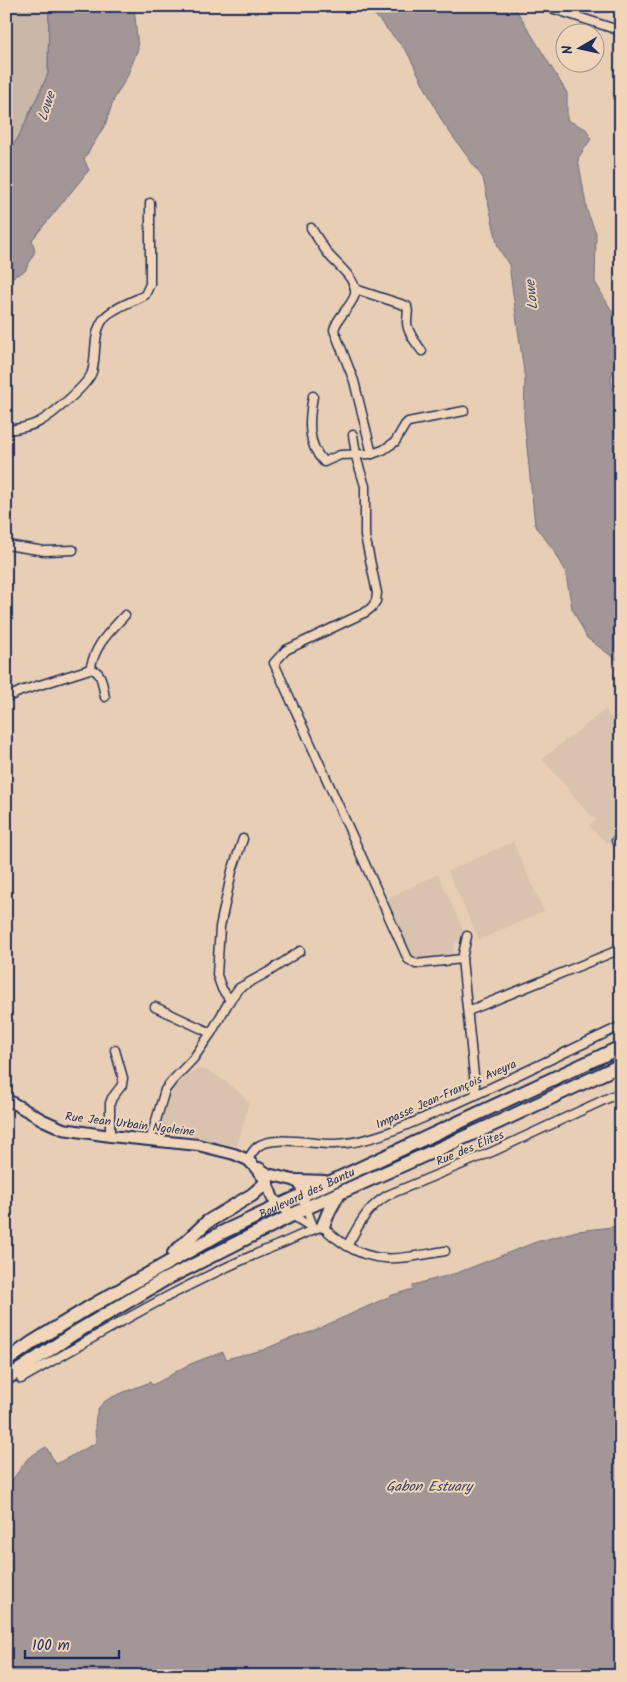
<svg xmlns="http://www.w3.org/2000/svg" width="627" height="1682" viewBox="0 0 627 1682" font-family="Kalam,sans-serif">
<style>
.built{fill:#d9c2ae}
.green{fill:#cab7a8;stroke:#727383}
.water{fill:#a29796;stroke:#6c6d80}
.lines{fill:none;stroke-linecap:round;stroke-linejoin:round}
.minor-casing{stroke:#1b2f5e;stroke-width:11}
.tertiary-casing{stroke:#1b2f5e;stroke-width:14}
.trunk-casing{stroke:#1b2f5e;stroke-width:16}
.minor{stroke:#f1d5b8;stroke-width:8}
.tertiary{stroke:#f1d5b8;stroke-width:10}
.trunk{stroke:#f1d5b8;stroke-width:12}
.labels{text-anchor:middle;stroke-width:4;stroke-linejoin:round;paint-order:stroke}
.street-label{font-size:12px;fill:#1b2f5e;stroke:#f1d5b8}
.water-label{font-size:14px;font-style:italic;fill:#364469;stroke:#f1d5b8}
</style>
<rect width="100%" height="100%" fill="#e8ceb4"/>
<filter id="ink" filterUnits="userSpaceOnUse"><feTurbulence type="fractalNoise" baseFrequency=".02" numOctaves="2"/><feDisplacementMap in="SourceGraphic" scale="10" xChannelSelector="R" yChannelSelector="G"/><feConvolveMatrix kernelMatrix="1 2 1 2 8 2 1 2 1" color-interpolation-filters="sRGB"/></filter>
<g filter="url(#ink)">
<!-- built -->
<g class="built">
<path d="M605,710L621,729V836L607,843L589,826L596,819L590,815L542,759Z"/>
<path d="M513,842L544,911L479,940L448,871Z"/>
<path d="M438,874L464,932L453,947V957L414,963L384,900Z"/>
<path d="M198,1069L209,1071L226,1082L239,1092L249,1103L237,1146L157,1128L172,1085Z"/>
</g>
<!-- green -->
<path class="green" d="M6,6H49L48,74L18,138L6,156Z"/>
<!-- water -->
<g class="water">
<path d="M49,6H134L138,49L127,77L114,99L105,125L84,159L89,170L32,240L35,251L25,271L6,280V156L18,138L48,74Z"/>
<path d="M367,6H514L567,93V120L586,129L591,139L578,158L587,211L596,233L595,282L613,313L618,348L611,379L621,470V663L587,638L572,608L565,570L555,552L535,525L524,418L525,379L509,265L498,247L483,178L443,123L407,52Z"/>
<path d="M621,1226V1676H6V1492L13,1479L28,1458L46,1447L56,1464L96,1443C95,1432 93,1413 102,1404C109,1396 139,1387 150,1382L152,1385C162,1381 171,1375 180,1369C193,1362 209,1357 223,1352L226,1359L263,1350L286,1340L311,1332L393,1295L413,1289V1285L457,1273L536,1242L577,1231Z"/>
</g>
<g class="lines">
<defs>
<g id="minor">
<path d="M545,6L621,31"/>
<path d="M311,228C317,237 322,246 329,255C336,264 361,282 354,297C349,309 337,317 334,330L354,381L372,454"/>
<path d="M355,289L407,306C409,313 407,316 407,322C407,332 416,343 422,351"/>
<path d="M313,396C309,418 306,444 324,462L340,455L372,454L383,450L395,442L405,425L408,422L464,411"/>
<path d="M6,430C17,429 29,427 39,422C52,415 88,385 92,372C97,355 92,332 105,317C113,308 134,301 145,295L150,284V203"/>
<path d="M353,435L357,460L365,486V536L377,593L376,601L372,607L366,612L286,650L274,663L408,959L416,964L462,959"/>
<path d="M6,545L45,551L73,550"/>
<path d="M90,669C97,642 107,635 125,615"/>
<path d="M6,698L21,691L90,669C103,671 102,685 105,697"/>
<path d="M616,841L621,840"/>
<path d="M467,936L462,959L476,1095"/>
<path d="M230,1000L222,989L217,975L220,927L232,871L243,839"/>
<path d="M155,1007L211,1033"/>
<path d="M468,1011L621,949"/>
<path d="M110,1136V1103L112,1098L122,1085L123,1078L115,1050"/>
<path d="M150,1141L165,1090L172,1081L193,1059L211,1033L230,1000L239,988L270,971L300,951"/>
<path d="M248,1160C250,1155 253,1151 257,1147C272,1134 315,1145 335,1144C372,1143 408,1124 442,1110C503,1083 561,1054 621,1026"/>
<path d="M306,1208L314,1229"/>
<path d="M292,1215L314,1229"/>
<path d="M347,1246C360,1224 365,1209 388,1195L494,1151L621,1092"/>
<path d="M21,1379C105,1331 187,1281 278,1245C293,1239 308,1231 323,1226C329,1234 336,1238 344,1244C378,1267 408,1257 445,1251"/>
</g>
<g id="tertiary">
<path d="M6,1099L43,1120L63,1129L110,1136L198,1145L234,1154L248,1160L254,1166L267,1182L273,1199L292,1215"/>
<path d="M259,1168L268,1174L297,1181L301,1186L304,1201"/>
</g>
<g id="trunk">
<path d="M297,1181L325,1182"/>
<path d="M323,1226L330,1209L339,1193"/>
<path d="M174,1253L207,1222L252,1195L267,1182"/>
<path id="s1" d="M6,1361L33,1342L88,1308L221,1233L621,1047"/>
<path d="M6,1379L73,1334L164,1280L306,1208L501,1121L621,1065"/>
</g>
</defs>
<!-- minor casing -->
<use href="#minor" class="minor-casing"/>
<!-- tertiary casing -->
<use href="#tertiary" class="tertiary-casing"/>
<!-- trunk casing -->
<use href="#trunk" class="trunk-casing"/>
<!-- minor -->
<use href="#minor" class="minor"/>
<!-- tertiary -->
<use href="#tertiary" class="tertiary"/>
<!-- trunk -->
<use href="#trunk" class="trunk"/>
</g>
</g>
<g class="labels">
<!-- street labels -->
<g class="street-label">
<text transform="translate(446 1094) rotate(-24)" y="4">Impasse Jean-François Aveyra</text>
<text transform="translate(130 1124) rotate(7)" y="4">Rue Jean Urbain Ngoleine</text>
<text transform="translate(470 1148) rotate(-23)" y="4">Rue des Élites</text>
<text dy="4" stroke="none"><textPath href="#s1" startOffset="345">Boulevard des Bantu</textPath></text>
</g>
<!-- water labels -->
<g class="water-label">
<text transform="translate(46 106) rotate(-72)" y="5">Lowe</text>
<text transform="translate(531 295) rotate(-96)" y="5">Lowe</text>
<text x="429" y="1491">Gabon Estuary</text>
</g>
</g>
<!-- margin -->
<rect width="627" height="1682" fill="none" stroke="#f1d5b8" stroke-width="25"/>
<rect x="12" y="12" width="602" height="1657" fill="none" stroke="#1b2f5e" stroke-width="2" filter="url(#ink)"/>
<!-- north arrow -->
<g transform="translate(580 48) rotate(261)"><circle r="24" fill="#f1d5b8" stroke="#9b9394"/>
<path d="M0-4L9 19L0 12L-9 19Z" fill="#1b2f5e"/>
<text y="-8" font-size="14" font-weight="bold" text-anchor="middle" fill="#1b2f5e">N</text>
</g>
<!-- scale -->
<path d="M25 1650v8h94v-8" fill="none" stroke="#1b2f5e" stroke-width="2.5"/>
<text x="32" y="1650" font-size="15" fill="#1b2f5e" stroke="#f1d5b8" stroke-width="4" paint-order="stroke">100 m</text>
</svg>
